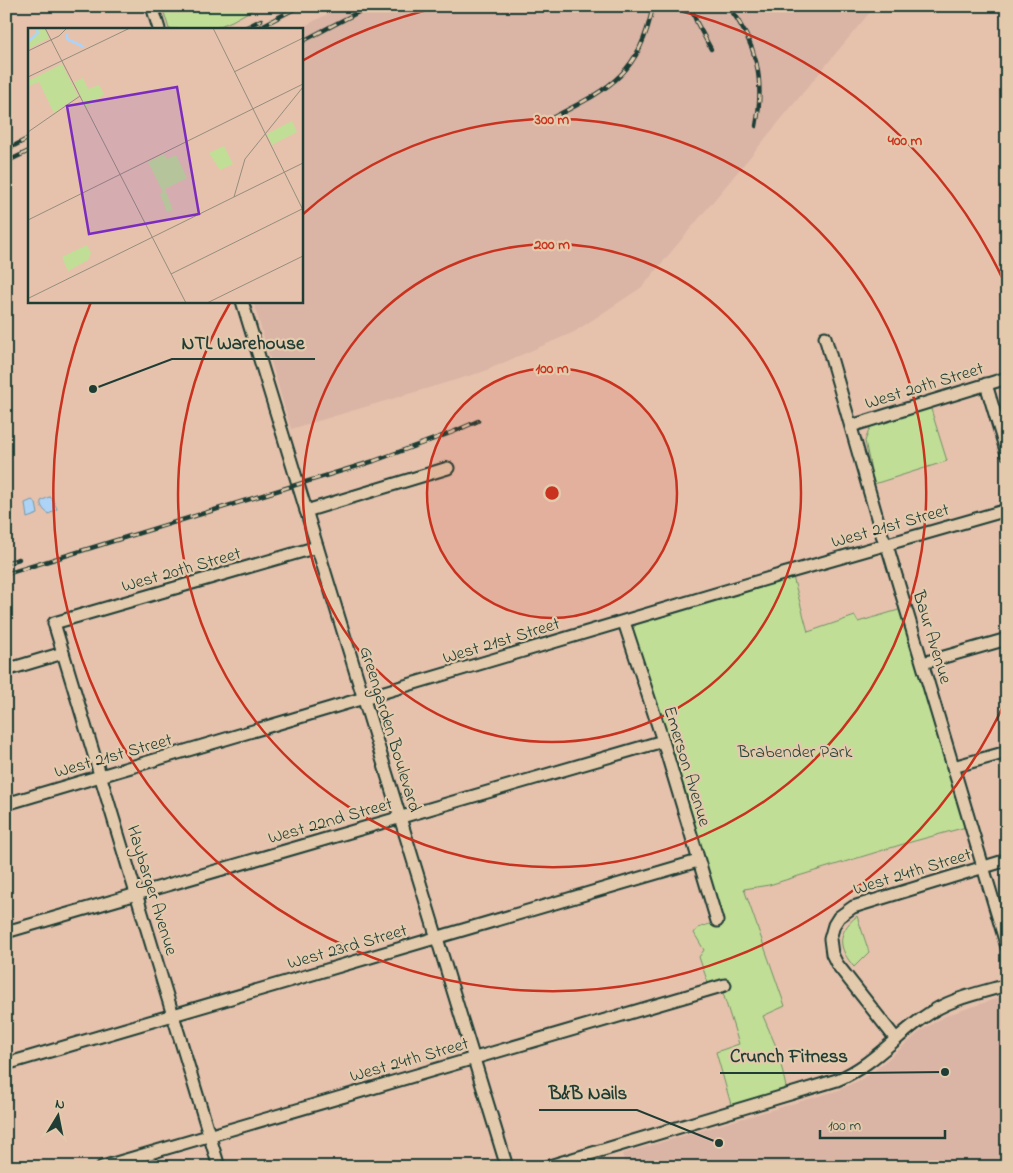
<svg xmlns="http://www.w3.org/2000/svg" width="1013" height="1173" viewBox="0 0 1013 1173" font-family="'Indie Flower',sans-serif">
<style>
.built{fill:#dab4a5}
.green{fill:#c1de96;stroke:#708e65}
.water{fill:#add3f6;stroke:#7497a8}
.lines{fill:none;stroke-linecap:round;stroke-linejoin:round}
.minor-casing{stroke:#1f3d34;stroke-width:15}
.minor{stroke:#e4caac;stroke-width:11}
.rail-casing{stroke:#1f3d34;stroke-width:4.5}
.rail{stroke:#e4caac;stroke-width:2.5;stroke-dasharray:8;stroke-linecap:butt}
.ring{fill:none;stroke:#c8321e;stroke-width:2.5}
.labels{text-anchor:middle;stroke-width:4.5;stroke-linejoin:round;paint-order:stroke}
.street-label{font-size:18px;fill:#1f3d34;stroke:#e4caac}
.park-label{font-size:18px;fill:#274539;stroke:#e4caac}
.inset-river{fill:none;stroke:#add3f6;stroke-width:2.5}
.inset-road{fill:none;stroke:#968d7d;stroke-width:1}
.view{fill:#7b2cbf;fill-opacity:0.15;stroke:#7b2cbf;stroke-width:2.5}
.inset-edge{fill:none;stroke:#1f3d34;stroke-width:2.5}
.centre{fill:#c8321e;stroke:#e4caac;stroke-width:2.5}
.ring-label{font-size:15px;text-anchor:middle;font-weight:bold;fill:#c8321e;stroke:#e4caac;stroke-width:4.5;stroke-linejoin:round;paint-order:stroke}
.leader{fill:none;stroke:#1f3d34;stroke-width:2}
.callout-dot{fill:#1f3d34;stroke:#e4caac;stroke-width:2}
.callout-label{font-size:19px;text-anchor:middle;font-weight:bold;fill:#1f3d34;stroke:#e4caac;stroke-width:4.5;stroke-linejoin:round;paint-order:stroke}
</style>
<rect width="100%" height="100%" fill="#e6c2ad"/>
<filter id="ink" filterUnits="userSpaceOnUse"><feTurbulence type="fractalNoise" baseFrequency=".02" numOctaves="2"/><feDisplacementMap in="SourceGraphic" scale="10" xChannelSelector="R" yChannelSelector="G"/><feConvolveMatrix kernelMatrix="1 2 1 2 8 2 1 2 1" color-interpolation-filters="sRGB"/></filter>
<g filter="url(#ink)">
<!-- built -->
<g class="built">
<path d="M343,6H875L642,287L574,332L482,372L291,429L253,301H301V29H299Z"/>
<path d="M1007,995V1167H626L622,1154L839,1090L858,1081L873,1072L922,1030L945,1016Z"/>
</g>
<!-- green -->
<g class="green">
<path d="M162,6H259L232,21L213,29H169Z"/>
<path d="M930,406L947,461L874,484L865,441L871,425Z"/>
<path d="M793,577L808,632L855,616L858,622L902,609L966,827L900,845L769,885L744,889L785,1006L763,1016L778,1051L787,1092L732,1108L716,1052L739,1044L722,990L725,985L723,979L708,983L699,957L704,950L694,933L698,928L721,920L633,629L637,623Z"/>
<path d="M857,916L869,952L854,967C838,948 836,933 857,916Z"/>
</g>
<!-- water -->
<g class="water">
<path d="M49,497L52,498L57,509L49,514C44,511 40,506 41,501Z"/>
<path d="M32,500L36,503L38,514L27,518L25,503Z"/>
</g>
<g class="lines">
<defs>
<g id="minor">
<path d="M152,6L159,29"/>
<path d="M242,301L507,1167"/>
<path d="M825,337L882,535L889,552L1007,947"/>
<path d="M986,384L1007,454"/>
<path d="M851,426L1007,378"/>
<path d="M306,511L448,468"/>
<path d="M624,622L663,741L717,921"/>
<path d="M923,663L1007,639"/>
<path d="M6,670L63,653"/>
<path d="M953,767L1007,752"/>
<path d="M6,804L783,574L1007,510"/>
<path d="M6,932L663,741"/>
<path d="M896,1039L837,964L832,954L830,939L834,925L839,917L853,907L1007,860"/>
<path d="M6,1064L698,861"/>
<path d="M102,1167L725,985"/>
<path d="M219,1167L54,623L317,547"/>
<path d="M546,1167L837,1080C871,1066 894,1038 924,1017C948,999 979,993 1007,985"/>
</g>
</defs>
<!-- minor casing -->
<use href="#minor" class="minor-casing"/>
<!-- minor -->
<use href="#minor" class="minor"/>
<defs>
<g id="rail">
<path d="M690,6L697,23L711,49"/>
<path d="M728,6C757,44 765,79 756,126"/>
<path d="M243,29L261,20"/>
<path d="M256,29L300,6"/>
<path d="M301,42L370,6"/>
<path d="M552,118C610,88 639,75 653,6"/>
<path d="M6,150L29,138"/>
<path d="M6,162L29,151"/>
<path d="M6,563L19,559"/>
<path d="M6,574L374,461L453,432L478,421"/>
</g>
</defs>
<!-- rail casing -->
<use href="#rail" class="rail-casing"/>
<!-- rail -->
<use href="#rail" class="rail"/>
</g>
</g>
<!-- distance rings -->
<circle cx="552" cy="493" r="125" fill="#c8321e" fill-opacity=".12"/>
<g class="ring">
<circle cx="552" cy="493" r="125"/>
<circle cx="552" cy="493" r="249"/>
<path d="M302 215A374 374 0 1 1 230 303"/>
<path d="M1006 700A499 499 0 0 1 91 302M302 61A499 499 0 0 1 440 7M664 7A499 499 0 0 1 1006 286"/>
</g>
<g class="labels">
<!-- street labels -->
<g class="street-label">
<text transform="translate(924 385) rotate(-17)" y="6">West 20th Street</text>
<text transform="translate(890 525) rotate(-16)" y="6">West 21st Street</text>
<text transform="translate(181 569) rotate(-16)" y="6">West 20th Street</text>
<text transform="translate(933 637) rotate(73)" y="6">Baur Avenue</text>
<text transform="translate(501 640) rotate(-17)" y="6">West 21st Street</text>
<text transform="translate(391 729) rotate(73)" y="6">Greengarden Boulevard</text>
<text transform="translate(113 755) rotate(-16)" y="6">West 21st Street</text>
<text transform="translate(688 766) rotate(73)" y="6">Emerson Avenue</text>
<text transform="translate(330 820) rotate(-16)" y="6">West 22nd Street</text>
<text transform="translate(912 871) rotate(-17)" y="6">West 24th Street</text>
<text transform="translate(153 890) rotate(73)" y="6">Haybarger Avenue</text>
<text transform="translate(347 946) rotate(-16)" y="6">West 23rd Street</text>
<text transform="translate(409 1059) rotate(-16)" y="6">West 24th Street</text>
</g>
<!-- park labels -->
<g class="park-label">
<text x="795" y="757">Brabender Park</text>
</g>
</g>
<!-- overview -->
<g transform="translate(28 28)">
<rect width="275" height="275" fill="#e6c2ad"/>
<path d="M6,0H17L21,10L0,21V14L9,3ZM34,36L50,68L26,85L11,54L1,58L0,53ZM55,50L60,61L71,57L76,66L58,80L46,54ZM264,93L269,104L244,117L239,106ZM196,118L205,136L192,142L181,125ZM136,126L139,131L148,127L159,150L137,161L145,182L139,184L132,166L135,164L120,134ZM59,217L63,225L60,232L40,243L34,229Z" fill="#c1de96"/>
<path class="inset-river" d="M39,6V11L56,19M0,14L10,5L8,0"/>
<path class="inset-road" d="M17,0L158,275M185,0L275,182M0,23L31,8L39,0M206,44L275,10M0,49L102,0M0,104L52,68M206,169L217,131L275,59M0,192L275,56M143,246L274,181M1,270L275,135M179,275L275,228"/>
<path class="view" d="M149,59L171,186L61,206L39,78Z"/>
<rect width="275" height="275" class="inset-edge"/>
</g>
<circle cx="552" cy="493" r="8" class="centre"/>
<g class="ring-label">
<text x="552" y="124">300 m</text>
<text x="905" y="145">400 m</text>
<text x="552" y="249">200 m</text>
<text x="552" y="373">100 m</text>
</g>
<!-- callouts -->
<path class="leader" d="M93 389L172 359H315M945 1072L858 1073H720M719 1143L637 1110H539"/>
<g class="callout-dot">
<circle cx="93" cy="389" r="5"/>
<circle cx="945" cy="1072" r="5"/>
<circle cx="719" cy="1143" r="5"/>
</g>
<g class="callout-label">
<text x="243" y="349">NTL Warehouse</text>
<text x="789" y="1062">Crunch Fitness</text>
<text x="588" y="1099">B&amp;B Nails</text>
</g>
<!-- margin -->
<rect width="1013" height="1173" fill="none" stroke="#e4caac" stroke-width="25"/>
<rect x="12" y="12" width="988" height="1148" fill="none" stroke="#1f3d34" stroke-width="2" filter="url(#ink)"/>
<!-- north arrow -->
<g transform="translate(58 1116) rotate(10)" stroke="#e4caac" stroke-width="4" paint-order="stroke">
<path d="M0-4L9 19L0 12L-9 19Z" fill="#1f3d34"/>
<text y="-8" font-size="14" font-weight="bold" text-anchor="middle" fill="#1f3d34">N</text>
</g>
<!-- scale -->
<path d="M820 1130v8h125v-8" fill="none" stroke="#1f3d34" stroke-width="2.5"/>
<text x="828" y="1130" font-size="15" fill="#1f3d34" stroke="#e4caac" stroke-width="4" paint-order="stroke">100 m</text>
</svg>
